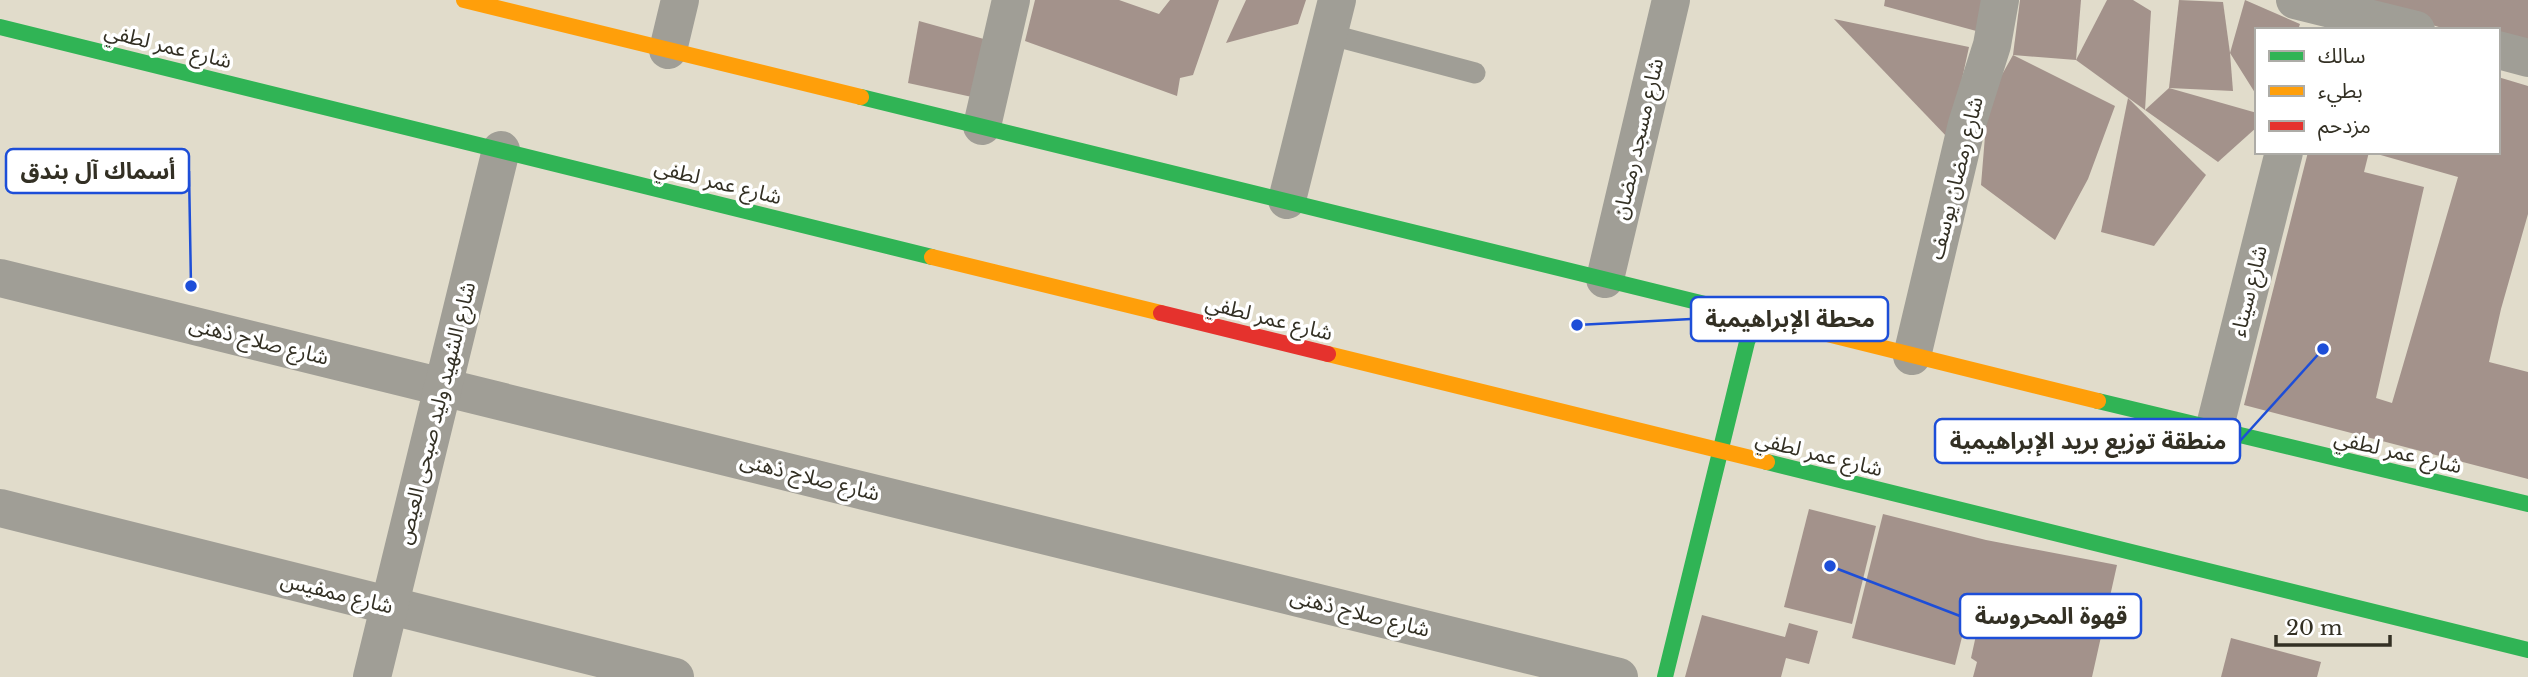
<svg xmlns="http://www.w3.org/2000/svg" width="2528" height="677" viewBox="0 0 2528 677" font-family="'Libre Baskerville','Noto Sans Arabic',serif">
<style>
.building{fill:#a3928b}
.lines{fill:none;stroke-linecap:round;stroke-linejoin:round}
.lane{stroke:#a09e96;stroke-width:21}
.street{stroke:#a09e96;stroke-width:38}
.fast{stroke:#30b455;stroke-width:16}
.slow{stroke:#ff9f0a;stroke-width:16}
.jam{stroke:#e5322d;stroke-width:16}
.labels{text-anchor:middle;stroke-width:7;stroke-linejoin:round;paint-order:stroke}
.street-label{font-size:21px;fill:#333024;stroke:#fff}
.leader{fill:none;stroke:#1d4ed8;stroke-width:2.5}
.callout-dot{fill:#1d4ed8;stroke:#fff;stroke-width:2.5}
.callout{fill:#fff;stroke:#1d4ed8;stroke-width:2.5}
.callout-label{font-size:23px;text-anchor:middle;font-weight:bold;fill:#333024}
</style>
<rect width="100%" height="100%" fill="#e1dccb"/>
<!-- building -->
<g class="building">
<path d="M1035,0H1119L1159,14L1170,0H1219L1193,75L1180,78L1177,96L1025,41Z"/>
<path d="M1246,0H1306L1298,24L1226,43Z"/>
<path d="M1885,0H1986L1980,32L1884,6Z"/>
<path d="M2020,0H2081L2076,60L2013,55Z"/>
<path d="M2107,0H2133L2151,11L2145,110L2076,60Z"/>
<path d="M2179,0L2223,2L2230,53L2233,91L2169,88Z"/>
<path d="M2245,0L2300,24L2298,30H2257V96L2230,53Z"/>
<path d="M2348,0H2528V50L2498,42V30H2449Z"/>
<path d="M1834,19L1969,47L1949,139Z"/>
<path d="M919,21L991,41L972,97L908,83Z"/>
<path d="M2013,55L2115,106L2088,179L2055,240L1981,185L1985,136L1971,130Z"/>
<path d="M2498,77L2528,86V214L2501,309L2489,362L2528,372V479L2244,405L2308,152H2369L2364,172L2424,187L2376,398L2392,403L2458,177L2370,152H2498Z"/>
<path d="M2169,88L2257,113V127L2218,162L2145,110Z"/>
<path d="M2128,98L2206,175L2154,246L2101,232Z"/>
<path d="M1809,509L1876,526L1852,624L1784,607Z"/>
<path d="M1883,514L1986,540L2117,565L2092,677H1973L1977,662L1971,658L1980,617L1968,613L1955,665L1852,638Z"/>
<path d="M1702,615L1785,637L1789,623L1818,631L1809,664L1786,658L1781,677H1685Z"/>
<path d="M2231,638L2321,662L2317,677H2221Z"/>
</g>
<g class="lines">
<!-- lane -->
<path class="lane" d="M1328,34L1475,73"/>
<!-- street -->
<g class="street">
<path d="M2295,0L2416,30"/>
<path d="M668,50L680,0"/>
<path d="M2498,50L2528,58"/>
<path d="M982,126L1011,0"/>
<path d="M1287,200L1337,0"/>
<path d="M0,278L1619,677"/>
<path d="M1605,279L1671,0"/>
<path d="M1912,356L1967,124L1992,45L2000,0"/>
<path d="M2214,430L2284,152"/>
<path d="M0,508L675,677"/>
<path d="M372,677L501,150"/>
</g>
<!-- fast -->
<g class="fast">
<path d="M0,27L932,257"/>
<path d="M861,97L1807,329"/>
<path d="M2098,401L2528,504"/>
<path d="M1767,462L2528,650"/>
<path d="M1665,677L1747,342L1757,317"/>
</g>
<!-- slow -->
<g class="slow">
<path d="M464,0L861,97"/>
<path d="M932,257L1161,313"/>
<path d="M1807,329L2098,401"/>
<path d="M1328,354L1767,462"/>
</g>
<!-- jam -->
<path class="jam" d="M1161,313L1328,354"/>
</g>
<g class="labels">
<!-- street labels -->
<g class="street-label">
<text transform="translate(168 46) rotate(14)" y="7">شارع عمر لطفي</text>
<text transform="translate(1638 139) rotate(-77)" y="7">شارع مسجد رمضان</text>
<text transform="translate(1956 178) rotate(-76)" y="7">شارع رمضان يوسف</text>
<text transform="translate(718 182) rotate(14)" y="7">شارع عمر لطفي</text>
<text transform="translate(2249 291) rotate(-76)" y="7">شارع سيناء</text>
<text transform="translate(1269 318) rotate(14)" y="7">شارع عمر لطفي</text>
<text transform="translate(259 341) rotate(14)" y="7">شارع صلاح ذهنى</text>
<text transform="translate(436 413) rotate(-76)" y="7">شارع الشهيد وليد صبحى العيص</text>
<text transform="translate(2398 452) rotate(13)" y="7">شارع عمر لطفي</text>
<text transform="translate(1819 454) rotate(14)" y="7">شارع عمر لطفي</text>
<text transform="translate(810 477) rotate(14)" y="7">شارع صلاح ذهنى</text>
<text transform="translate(337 593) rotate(14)" y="7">شارع ممفيس</text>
<text transform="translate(1360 613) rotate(14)" y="7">شارع صلاح ذهنى</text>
</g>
</g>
<!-- callouts -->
<path class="leader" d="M191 286L189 171M1577 325L1691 319M2323 349L2240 441M1830 566L1960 616"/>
<g class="callout-dot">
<circle cx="191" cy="286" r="7"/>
<circle cx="1577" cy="325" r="7"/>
<circle cx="2323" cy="349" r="7"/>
<circle cx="1830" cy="566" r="7"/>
</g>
<g class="callout">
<rect x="6" y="149" width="183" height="44" rx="7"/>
<rect x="1691" y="297" width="197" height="44" rx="7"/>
<rect x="1935" y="419" width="305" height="44" rx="7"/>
<rect x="1960" y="594" width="181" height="44" rx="7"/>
</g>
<g class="callout-label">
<text x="98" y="179">أسماك آل بندق</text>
<text x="1790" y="327">محطة الإبراهيمية</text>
<text x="2088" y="449">منطقة توزيع بريد الإبراهيمية</text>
<text x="2051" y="624">قهوة المحروسة</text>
</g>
<!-- legend -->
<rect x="2255" y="28" width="245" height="126" fill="#ffffff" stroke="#adaca7" stroke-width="2"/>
<rect x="2269" y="51" width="35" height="10" fill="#30b455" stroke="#adaca7" stroke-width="2"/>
<text x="2318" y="63" font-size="21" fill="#333024">سالك</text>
<rect x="2269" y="86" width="35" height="10" fill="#ff9f0a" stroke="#adaca7" stroke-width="2"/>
<text x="2318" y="98" font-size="21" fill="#333024">بطيء</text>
<rect x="2269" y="121" width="35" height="10" fill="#e5322d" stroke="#adaca7" stroke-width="2"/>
<text x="2318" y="133" font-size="21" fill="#333024">مزدحم</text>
<!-- scale -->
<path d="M2276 635v10h114v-10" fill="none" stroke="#333024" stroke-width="3.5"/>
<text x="2286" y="635" font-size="21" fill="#333024" stroke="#ffffff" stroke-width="5" paint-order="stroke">20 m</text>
</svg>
